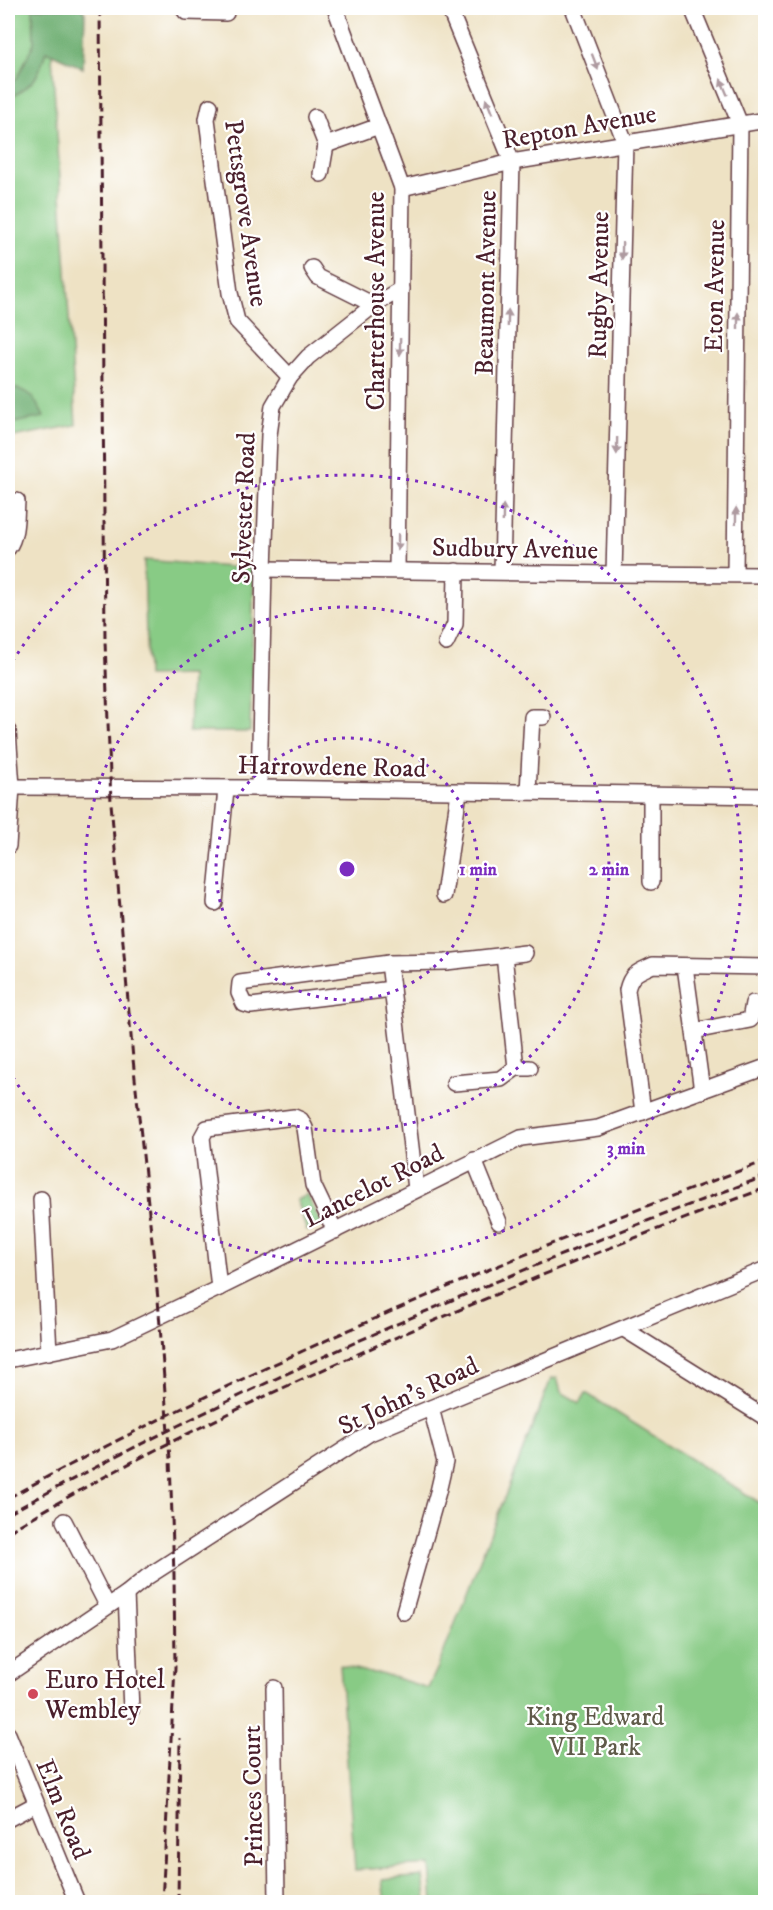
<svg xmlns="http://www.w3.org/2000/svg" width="773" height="1910" viewBox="0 0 773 1910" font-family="'IM FELL DW Pica',serif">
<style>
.green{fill:#88cb85;stroke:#697558;stroke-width:1.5}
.forest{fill:#6eaf72;stroke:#5c674e;stroke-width:1.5}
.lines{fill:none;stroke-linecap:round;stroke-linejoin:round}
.minor-casing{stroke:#633c42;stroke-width:18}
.minor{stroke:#fff;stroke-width:15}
.rail{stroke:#4a1f2b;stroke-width:3;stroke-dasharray:9 4.5;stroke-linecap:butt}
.oneway{fill:#ae9aa0}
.ring{fill:none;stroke:#7b2cbf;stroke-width:3;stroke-dasharray:3 6}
.poi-dot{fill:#d1495b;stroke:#fff;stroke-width:2}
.labels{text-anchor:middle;stroke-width:4.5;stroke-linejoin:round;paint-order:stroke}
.street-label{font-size:26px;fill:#4a1f2b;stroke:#fff}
.poi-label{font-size:26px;fill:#4a1f2b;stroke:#fff;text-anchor:start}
.park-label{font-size:26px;fill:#605b4a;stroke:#fff}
.centre{fill:#7b2cbf;stroke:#fff;stroke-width:3}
.ring-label{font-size:18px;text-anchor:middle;font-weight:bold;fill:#7b2cbf;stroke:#fff;stroke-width:4.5;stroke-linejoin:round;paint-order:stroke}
</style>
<rect width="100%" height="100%" fill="#fff"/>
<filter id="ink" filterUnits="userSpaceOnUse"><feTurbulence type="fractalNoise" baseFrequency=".0167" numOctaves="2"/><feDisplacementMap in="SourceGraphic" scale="12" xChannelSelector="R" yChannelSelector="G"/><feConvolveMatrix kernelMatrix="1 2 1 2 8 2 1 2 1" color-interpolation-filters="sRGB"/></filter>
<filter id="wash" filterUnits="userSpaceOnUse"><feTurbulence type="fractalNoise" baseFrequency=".008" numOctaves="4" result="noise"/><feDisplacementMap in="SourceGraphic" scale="24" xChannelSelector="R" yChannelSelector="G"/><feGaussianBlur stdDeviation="1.35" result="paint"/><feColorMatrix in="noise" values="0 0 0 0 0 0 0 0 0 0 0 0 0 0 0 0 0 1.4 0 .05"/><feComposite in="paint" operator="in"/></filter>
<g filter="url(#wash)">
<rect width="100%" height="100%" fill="#eee2c4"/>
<!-- green -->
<g class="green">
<path d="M8,8H52V56L76,425L8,438Z"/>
<path d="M144,560L254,569L250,732H189L191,675L147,676Z"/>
<path d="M307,1195L322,1224L307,1231L296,1200Z"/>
<path d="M557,1378L561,1392L580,1403L586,1393L765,1506V1902H433L430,1865L355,1870L340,1665L370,1673H380L428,1688L438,1667L551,1379Z"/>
<path d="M423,1876L426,1899L385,1902L382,1880Z"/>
</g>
<!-- forest -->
<g class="forest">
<path d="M33,8H82L85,13L83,68L46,51C37,82 34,82 8,100V85L17,78L34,43Z"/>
<path d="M8,387C29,389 35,398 44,417L8,424Z"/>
</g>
</g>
<g filter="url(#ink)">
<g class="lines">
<defs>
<g id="minor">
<path d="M183,8L186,12L226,13"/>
<path d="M335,8L402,188L397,570"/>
<path d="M449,8L512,162L502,571"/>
<path d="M573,8L625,142L614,574"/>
<path d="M692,8L740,124L735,574"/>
<path d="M210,106L207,119L230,293L237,321L290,377"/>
<path d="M315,117L326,145L321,174"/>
<path d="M326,145L379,126"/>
<path d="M402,188L512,162L766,120"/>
<path d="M312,268L318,277L374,305"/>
<path d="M8,548C17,536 16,516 17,501"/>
<path d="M264,569L614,574L766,575"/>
<path d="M446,643L455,624L456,571"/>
<path d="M8,731L12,787L8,846"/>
<path d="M12,787L259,788L766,796"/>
<path d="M259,788L264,569L269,435L273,406L290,377L308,357L374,305L401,289"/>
<path d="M528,792L532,717H543"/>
<path d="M651,794V882"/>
<path d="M444,895L459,792"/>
<path d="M215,903L226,789"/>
<path d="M504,955L516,1068"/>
<path d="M389,963L416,1189"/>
<path d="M685,966L702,1091"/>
<path d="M392,989L251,1006L244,1004L239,993L240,983L389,963L446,962L525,953"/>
<path d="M694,1031L750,1020L753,1003"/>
<path d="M454,1083L501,1079L516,1068H530"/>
<path d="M643,1112L627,990C631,973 638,972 653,965L766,967"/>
<path d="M474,1160L499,1222"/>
<path d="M41,1199L49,1352"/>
<path d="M219,1288L202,1137L207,1128L294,1117L301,1120L305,1128L313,1185L335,1231"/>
<path d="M624,1329L766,1418"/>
<path d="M8,1360L112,1339L219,1288L521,1138L598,1128L766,1067"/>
<path d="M64,1521L107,1605"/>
<path d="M126,1594L131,1710"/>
<path d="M404,1612L438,1492L445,1462L431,1408"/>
<path d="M8,1674L126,1594L147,1577L370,1433L766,1269"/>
<path d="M274,1688L277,1902"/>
<path d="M8,1734L77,1902"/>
<path d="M8,1819L36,1804"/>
</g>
</defs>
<!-- minor casing -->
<use href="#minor" class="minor-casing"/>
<!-- minor -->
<use href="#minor" class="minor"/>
<!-- rail -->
<g class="rail">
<path d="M100,8L105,641L111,803L133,1059L158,1299L170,1459L174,1575L175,1668L162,1902"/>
<path d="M8,1498C251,1366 506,1257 766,1161"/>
<path d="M8,1514C251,1381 506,1272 766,1176"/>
<path d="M8,1532C142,1451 285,1385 429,1323C540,1275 652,1230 766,1188"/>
<path d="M178,1902L180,1738"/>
</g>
</g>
<!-- one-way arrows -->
<defs><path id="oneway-solid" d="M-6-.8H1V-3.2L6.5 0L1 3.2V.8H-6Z" transform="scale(1.5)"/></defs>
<g class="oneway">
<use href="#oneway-solid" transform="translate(595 62) rotate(69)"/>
<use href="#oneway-solid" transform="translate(724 87) rotate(-113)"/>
<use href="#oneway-solid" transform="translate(489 106) rotate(-112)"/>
<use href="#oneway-solid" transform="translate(622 251) rotate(91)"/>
<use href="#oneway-solid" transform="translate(508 318) rotate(-89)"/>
<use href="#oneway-solid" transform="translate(738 321) rotate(-90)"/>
<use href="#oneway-solid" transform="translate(400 347) rotate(91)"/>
<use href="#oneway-solid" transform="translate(617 446) rotate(91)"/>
<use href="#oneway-solid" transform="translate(503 513) rotate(-89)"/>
<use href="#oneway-solid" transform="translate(736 516) rotate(-89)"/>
<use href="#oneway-solid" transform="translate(398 542) rotate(91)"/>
</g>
</g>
<!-- distance rings -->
<g class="ring">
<circle cx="347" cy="869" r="131"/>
<circle cx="347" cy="869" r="262"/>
<path d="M8 669A394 394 0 1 1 8 1069"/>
</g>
<!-- markers -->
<circle class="poi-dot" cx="33" cy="1694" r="6"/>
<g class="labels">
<!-- street labels -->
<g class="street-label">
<text transform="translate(579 126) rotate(-10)" y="9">Repton Avenue</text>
<text transform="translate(247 213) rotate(82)" y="9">Pettsgrove Avenue</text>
<text transform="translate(485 283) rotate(-89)" y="9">Beaumont Avenue</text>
<text transform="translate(598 285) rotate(-89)" y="9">Rugby Avenue</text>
<text transform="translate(714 286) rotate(-89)" y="9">Eton Avenue</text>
<text transform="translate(375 301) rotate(-90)" y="9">Charterhouse Avenue</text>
<text transform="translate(243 508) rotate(-88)" y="9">Sylvester Road</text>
<text transform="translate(515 548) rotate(1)" y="9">Sudbury Avenue</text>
<text transform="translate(332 766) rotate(1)" y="9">Harrowdene Road</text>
<text transform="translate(373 1185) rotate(-27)" y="9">Lancelot Road</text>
<text transform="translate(408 1395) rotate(-25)" y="9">St John's Road</text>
<text transform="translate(252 1796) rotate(-91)" y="9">Princes Court</text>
<text transform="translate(64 1809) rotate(68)" y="9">Elm Road</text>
</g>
<!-- poi labels -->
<g class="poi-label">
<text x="45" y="1688">Euro Hotel<tspan x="45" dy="30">Wembley</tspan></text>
</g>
<!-- park labels -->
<g class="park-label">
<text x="595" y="1725">King Edward<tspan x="595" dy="30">VII Park</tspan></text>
</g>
</g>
<circle cx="347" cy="869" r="9" class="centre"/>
<g class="ring-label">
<text x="478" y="875">1 min</text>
<text x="609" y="875">2 min</text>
<text x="626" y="1154">3 min</text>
</g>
<!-- margin -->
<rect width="773" height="1910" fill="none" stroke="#fff" stroke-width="30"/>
</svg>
